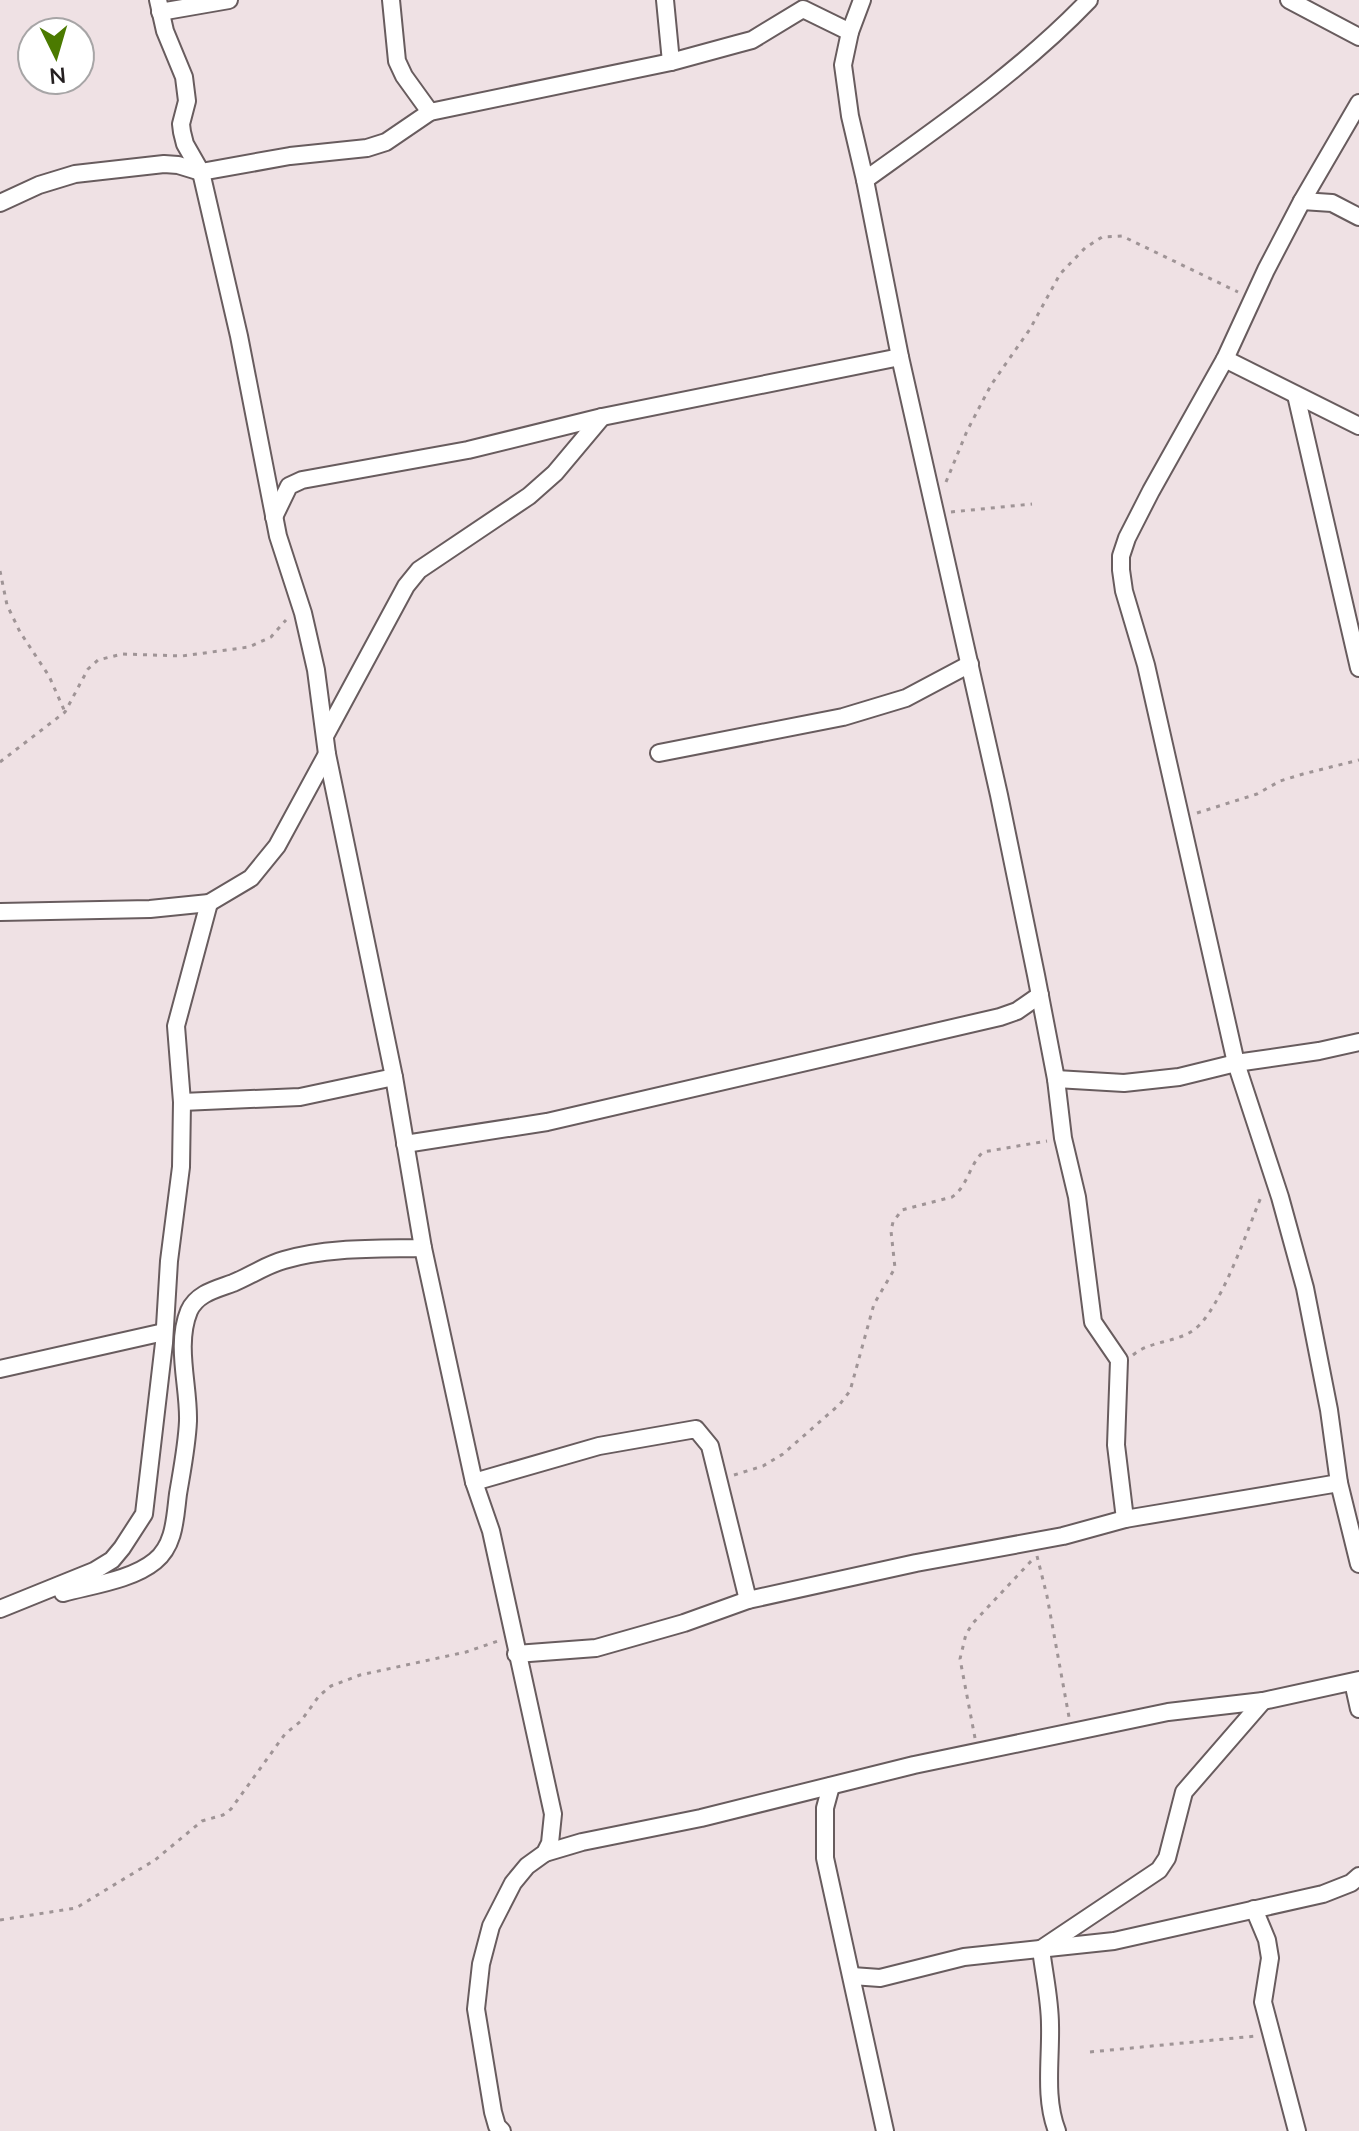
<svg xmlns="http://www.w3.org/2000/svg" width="1359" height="2131" viewBox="0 0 1359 2131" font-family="Mulish,sans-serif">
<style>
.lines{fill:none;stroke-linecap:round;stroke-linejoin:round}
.minor-casing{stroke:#685c5e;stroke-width:20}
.path{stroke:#9f9496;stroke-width:3;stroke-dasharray:4 6;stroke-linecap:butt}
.minor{stroke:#fff;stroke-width:16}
</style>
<rect width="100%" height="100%" fill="#efe1e4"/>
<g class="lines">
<defs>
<g id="minor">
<path d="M158,0L165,31L184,77L187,101L181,124L182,132L185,144L201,172L239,336L278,536L303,613L316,670L327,754L394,1077L423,1248L474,1482L491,1531L553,1814L550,1843L545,1853L527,1866L513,1883L491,1926L481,1964L476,2009L493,2112L497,2126L502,2131"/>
<path d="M391,0L397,61L404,76L430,112"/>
<path d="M665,0L671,62"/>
<path d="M862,0L850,32L843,65L850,116L865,180L900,357L999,795L1036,975L1056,1079L1063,1138L1077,1197L1093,1322L1119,1360L1116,1445L1125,1519"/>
<path d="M1289,0L1359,37"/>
<path d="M160,12L229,0"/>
<path d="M1359,103L1302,201L1266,270L1225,359L1151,491L1127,538L1121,556V570L1124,591L1146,665L1236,1063L1280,1197L1305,1288L1329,1410L1339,1483L1359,1564"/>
<path d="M865,180C943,124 1023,69 1089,0"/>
<path d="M1302,201L1332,203L1359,217"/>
<path d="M0,203L39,185L75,174L164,164L178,165L201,172L290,156L367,148L386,142L430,112L671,62L737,44L752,40L803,9L850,32"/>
<path d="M1225,359L1359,426"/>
<path d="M1296,395L1359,668"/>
<path d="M274,517L289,486L302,480L468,450L602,417L900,357"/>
<path d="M325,736L406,586L419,570L529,496L555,473L602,417"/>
<path d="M659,753L843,717L906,698L970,664"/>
<path d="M0,912L150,909L209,903L251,878L277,846L327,754"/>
<path d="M1056,1079L1124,1083L1179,1077L1236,1063L1319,1051L1359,1042"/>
<path d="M182,1102L300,1097L394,1077"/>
<path d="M405,1144L547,1122L1000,1017L1017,1011L1040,995"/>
<path d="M0,1369L164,1332"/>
<path d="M474,1482L599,1446L696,1429L710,1446L748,1600"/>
<path d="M63,1593C92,1585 132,1580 155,1561C175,1545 175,1517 178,1494C182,1470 187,1445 188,1421C189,1386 175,1345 189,1311C197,1293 217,1289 233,1283C250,1276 266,1265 284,1260C328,1247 378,1249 423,1248"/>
<path d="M0,1609L94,1571L112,1560L122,1548L144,1514L164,1343L169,1261L181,1167L182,1102L176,1026L209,903"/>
<path d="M516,1654L596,1648L684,1623L748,1600L916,1563L1063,1536L1125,1519L1339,1483"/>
<path d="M1353,1682L1359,1709"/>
<path d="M831,1786L825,1808V1858L885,2131"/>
<path d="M545,1853L582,1842L701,1818L914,1765L1168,1712L1263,1701L1359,1680"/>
<path d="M1254,1909L1267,1940L1270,1958L1263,2002L1297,2131"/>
<path d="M852,1976L880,1978L964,1957L1114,1941L1323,1894L1351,1883L1359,1876"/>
<path d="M1057,2131C1044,2098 1051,2059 1050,2025C1050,2000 1044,1974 1041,1949L1159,1870L1167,1858L1184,1792L1263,1701"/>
</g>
</defs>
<!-- minor casing -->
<use href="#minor" class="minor-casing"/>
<!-- path -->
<g class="path">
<path d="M946,482L967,431L991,385L1030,329L1060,274L1085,248L1102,237L1122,236L1238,292"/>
<path d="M951,512L1032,504"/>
<path d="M0,571L7,605L20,632L49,676L65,712"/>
<path d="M0,762L65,712L88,669L98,660L122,654L182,656L249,647L271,637L286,620"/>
<path d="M1197,813L1257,794L1280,781L1303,774L1359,760"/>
<path d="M1133,1355C1151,1340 1177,1343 1195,1329C1220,1310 1248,1229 1261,1197"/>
<path d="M734,1475L763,1466L783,1454L840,1404L850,1391L874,1304L895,1268L891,1231L893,1222L902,1210L952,1197C968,1186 969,1165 983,1152L1047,1141"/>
<path d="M1037,1556L1047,1596L1069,1717"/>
<path d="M975,1738L960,1659L966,1634L973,1623L1034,1558"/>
<path d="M0,1920L76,1908L155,1860L202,1821L223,1815L231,1809L285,1734L301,1721L319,1696L331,1686L360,1675L466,1652L498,1641"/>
<path d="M1090,2052L1256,2036"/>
</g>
<!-- minor -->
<use href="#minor" class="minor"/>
</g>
<!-- north arrow -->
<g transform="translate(56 56) rotate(175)"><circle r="38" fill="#ffffff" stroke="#a7a5a6" stroke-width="2"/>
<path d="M0-6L14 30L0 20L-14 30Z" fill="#4b7a00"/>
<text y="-12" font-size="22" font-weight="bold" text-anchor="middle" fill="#241f20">N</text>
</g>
</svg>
